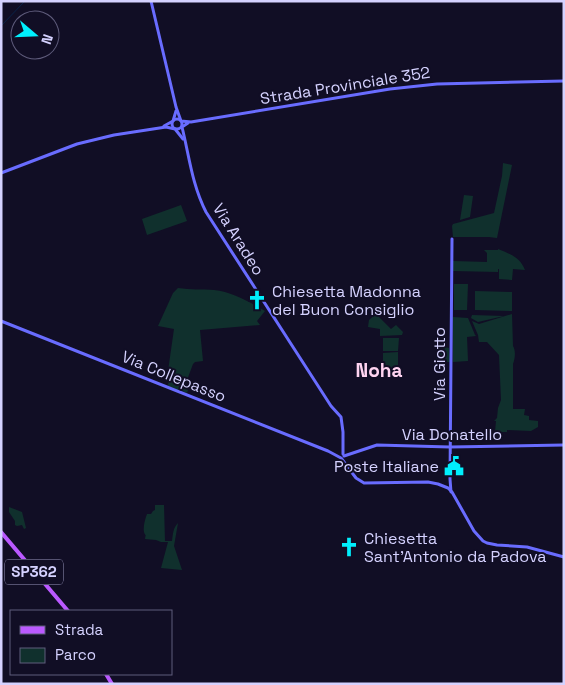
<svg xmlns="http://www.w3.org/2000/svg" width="565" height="685" viewBox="0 0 565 685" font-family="'Space Grotesk',sans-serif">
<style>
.green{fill:#10302d}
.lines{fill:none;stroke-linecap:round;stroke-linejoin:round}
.stream{stroke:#0a2348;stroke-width:1}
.secondary{stroke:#696cff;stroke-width:3}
.primary{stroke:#ba59ff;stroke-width:4}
.labels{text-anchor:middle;stroke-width:4;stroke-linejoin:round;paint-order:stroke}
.shield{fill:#110e25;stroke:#9a97be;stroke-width:1}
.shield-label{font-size:15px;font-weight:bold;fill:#d5d2ff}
.street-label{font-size:16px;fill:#d5d2ff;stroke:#110e25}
.poi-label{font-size:16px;fill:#d5d2ff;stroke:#110e25;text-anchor:start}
.quarter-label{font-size:19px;font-weight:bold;fill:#ffd4f1;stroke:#110e25}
</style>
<rect width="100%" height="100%" fill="#110e25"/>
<!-- green -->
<g class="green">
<path d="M503,163L512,165L497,238L489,237H453L452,226L453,224L494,213L502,176Z"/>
<path d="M464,195L473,196L470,217L460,220Z"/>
<path d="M181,205L187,221L147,235L142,219Z"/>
<path d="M498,249C510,254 520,257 525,270L513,269L512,280L499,279V269H498V272L453,271V261L487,262V253L484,250H498Z"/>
<path d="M454,284H468L467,310H454Z"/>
<path d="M178,288C190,290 202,289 214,290C232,292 250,302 265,311L257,321L260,325L200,330L203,361L195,362L193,364L184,388L188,390L187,393L168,386L169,378H167L174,329L158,326L173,293Z"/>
<path d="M475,291L512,292V311L475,310Z"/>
<path d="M376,314L391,329L396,325L403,332L402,335L380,336V329L368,327L369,320Z"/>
<path d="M512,314L513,346C516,351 515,359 513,364V409H525L524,415L529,416V420L538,421V427L531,431L507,430V432H495L496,421H494L497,418L498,408L501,400L499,355L487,342H479L478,335L472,321L479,324Z"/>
<path d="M472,315L504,316L478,322L471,318Z"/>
<path d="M453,317L468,318L475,335L476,336L467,337L468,361L453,362Z"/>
<path d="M383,338H399L398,351H383Z"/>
<path d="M437,345L449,348L450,362H436Z"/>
<path d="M398,352V372L383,373V353Z"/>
<path d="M155,505H164L165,541H172C173,534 173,528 178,523L174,546L182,570L161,568L168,542H161L156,540L145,539C146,532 146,538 144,532C143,527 145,519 147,514H151L153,511L155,510Z"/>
<path d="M9,507L22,512L26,528L24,529L22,525L17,526L15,525V521L9,512Z"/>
</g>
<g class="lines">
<!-- stream -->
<path class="stream" d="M1,26L25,1"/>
<!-- secondary -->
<g class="secondary">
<path d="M151,1L176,107L181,121L191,122L390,89L437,84L564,81"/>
<circle cx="177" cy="124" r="5"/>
<path d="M188,123L182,127C189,155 192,185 206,212L331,406L341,417L343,432V454"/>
<path d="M164,126L173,121L176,111"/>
<path d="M1,173L77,144L114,135L166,127L175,129L183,139"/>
<path d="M1,321L328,451L341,458L356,478L364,483L428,482L438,484L448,488L452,492L474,531L483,541L487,543L497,545L527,547L564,557"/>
<path d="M344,456L377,445L450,447L564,445"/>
<path d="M451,492L450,479L452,239"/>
</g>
<!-- primary -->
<g class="primary">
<path d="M1,532L68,611"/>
<path d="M106,674L112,684"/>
</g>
</g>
<!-- icons -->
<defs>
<symbol id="church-bare" viewBox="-9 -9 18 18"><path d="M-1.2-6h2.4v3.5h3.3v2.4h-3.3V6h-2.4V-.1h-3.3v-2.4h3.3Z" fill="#00effd" stroke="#110e25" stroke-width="2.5" paint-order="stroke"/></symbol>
<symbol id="civic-bare" viewBox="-9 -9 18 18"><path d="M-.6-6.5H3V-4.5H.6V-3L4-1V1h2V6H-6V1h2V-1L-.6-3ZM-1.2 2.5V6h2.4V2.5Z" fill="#00effd" stroke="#110e25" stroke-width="2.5" paint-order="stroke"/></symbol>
</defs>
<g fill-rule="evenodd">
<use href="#church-bare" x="243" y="286" width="28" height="28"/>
<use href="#civic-bare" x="440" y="452" width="28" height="28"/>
<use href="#church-bare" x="335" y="533" width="28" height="28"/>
</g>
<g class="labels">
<!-- shield labels -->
<rect class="shield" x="5" y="559.5" width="58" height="25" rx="4"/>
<g class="shield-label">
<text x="34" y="577">SP362</text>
</g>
<!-- street labels -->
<g class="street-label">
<text transform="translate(345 85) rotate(-9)" y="6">Strada Provinciale 352</text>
<text transform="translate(239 239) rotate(58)" y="6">Via Aradeo</text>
<text transform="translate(439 364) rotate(-90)" y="6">Via Giotto</text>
<text transform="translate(174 376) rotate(22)" y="6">Via Collepasso</text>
<text x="452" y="440">Via Donatello</text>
</g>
<!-- poi labels -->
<g class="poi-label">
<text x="272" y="297">Chiesetta Madonna<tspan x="272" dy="18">del Buon Consiglio</tspan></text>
<text x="439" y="472" text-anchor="end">Poste Italiane</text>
<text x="364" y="544">Chiesetta<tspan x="364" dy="18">Sant'Antonio da Padova</tspan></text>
</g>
<!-- quarter labels -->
<g class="quarter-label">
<text x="379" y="377">Noha</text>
</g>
</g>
<!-- border -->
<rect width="565" height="685" fill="none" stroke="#d5d2ff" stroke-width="5"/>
<!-- legend -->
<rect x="10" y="610" width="162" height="65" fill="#110e25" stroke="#5f5c7c"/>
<rect x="20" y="626" width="25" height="8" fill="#ba59ff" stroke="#5f5c7c"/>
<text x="55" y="635" font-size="15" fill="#d5d2ff">Strada</text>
<rect x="20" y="648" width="25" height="15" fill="#10302d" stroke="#5f5c7c"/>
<text x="55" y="660" font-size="15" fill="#d5d2ff">Parco</text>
<!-- north arrow -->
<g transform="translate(35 35) rotate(109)"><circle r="24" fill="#110e25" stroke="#5f5c7c"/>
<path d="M0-4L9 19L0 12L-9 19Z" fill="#00effd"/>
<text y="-8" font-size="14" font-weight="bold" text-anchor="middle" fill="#d5d2ff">N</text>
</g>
</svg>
